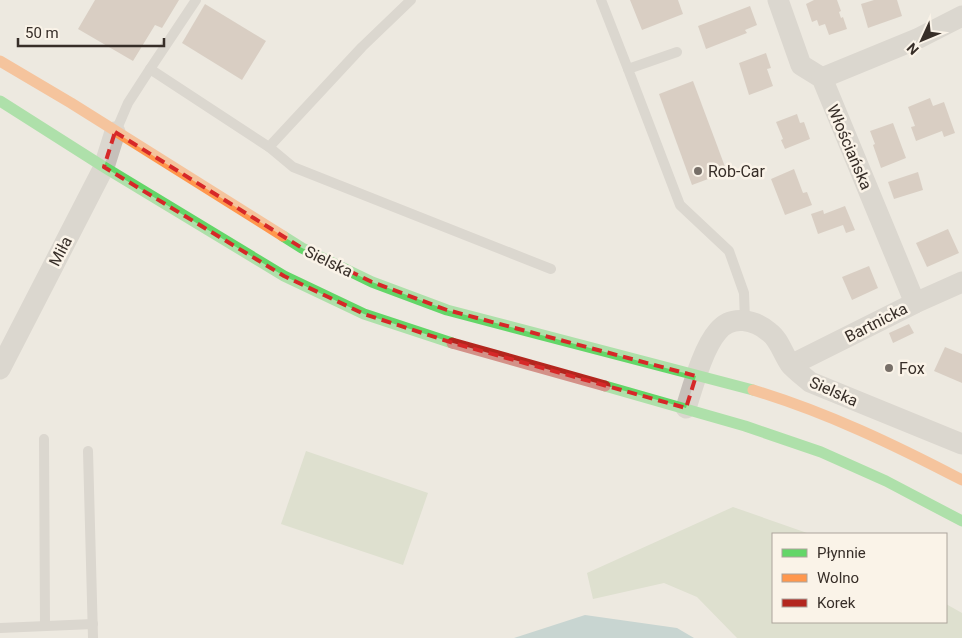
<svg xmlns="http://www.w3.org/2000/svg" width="962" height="638" viewBox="0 0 962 638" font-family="Roboto,sans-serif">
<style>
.green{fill:#ccd4ba}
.water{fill:#9cbcbe}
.building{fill:#c1aea1}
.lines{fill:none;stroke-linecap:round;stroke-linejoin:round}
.lane{stroke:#c6c0ba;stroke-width:10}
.street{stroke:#c6c0ba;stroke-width:21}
.fast{stroke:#63d668;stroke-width:11}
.slow{stroke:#ff974d;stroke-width:11}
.jam{stroke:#b3261e;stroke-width:11}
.marked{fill:none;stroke:#d62828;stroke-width:4;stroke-dasharray:10 6;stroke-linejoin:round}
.poi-dot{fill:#776f68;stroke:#faf3e8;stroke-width:2}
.labels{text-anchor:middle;stroke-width:5;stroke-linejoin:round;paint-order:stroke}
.street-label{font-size:16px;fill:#372e28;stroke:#faf3e8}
.poi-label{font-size:16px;fill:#372e28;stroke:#faf3e8;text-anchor:start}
</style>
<rect width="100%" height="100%" fill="#ede9e0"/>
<!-- green -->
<g class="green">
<path d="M306,451L428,493L403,565L281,524Z"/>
<path d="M733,507L810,534H773V622H946V604L962,613V638H737L697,597L664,583L593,599L587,573Z"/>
</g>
<!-- water -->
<path class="water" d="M585,615L677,628L694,638H514Z"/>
<!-- building -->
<g class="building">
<path d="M95,0H179L162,28L155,25L133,61L78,29Z"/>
<path d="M630,0H678L683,14L642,30Z"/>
<path d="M814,0H837L841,11L839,12L841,18L843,17L847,29L829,35L825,24L819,26L817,20L812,22L806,4Z"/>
<path d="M874,0H897L902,16L868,28L861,4Z"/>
<path d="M205,4L266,41L242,80L182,43Z"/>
<path d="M750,6L757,25L745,30L747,33L706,49L698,26Z"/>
<path d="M766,53L771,68L767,69L773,86L749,95L739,63Z"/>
<path d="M693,81L727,172L692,185L659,94Z"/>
<path d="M930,98L933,106L944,102L955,133L944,137L942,131L916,141L911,127L915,126L908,107Z"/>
<path d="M797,114L800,123L804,122L810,139L785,149L781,140L783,139L776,122Z"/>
<path d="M893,123L906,158L881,168L873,145L875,144L870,131Z"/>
<path d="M794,169L803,193L807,192L812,205L785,215L771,179Z"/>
<path d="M918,172L923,190L894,199L888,182Z"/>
<path d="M845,206L855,230L846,233L843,225L818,234L811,214L823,210L824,214Z"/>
<path d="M948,229L959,253L927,267L916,243Z"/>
<path d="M869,266L878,288L852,300L842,277Z"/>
<path d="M909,324L914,333L893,343L889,333Z"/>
<path d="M945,347L962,354V383L934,371Z"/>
</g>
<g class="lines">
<!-- lane -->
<g class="lane">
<path d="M196,0L150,69L269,147L362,47L411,0"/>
<path d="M601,0L628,69"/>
<path d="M677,52L628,69L680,205L729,251L744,293L745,321"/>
<path d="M116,131L128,103L150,69"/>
<path d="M269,147L293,167L551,269"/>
<path d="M44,439L45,626"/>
<path d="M88,451L93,638"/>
<path d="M0,628L93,624"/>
</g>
<!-- street -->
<g class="street">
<path d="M778,0L801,65L822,78L915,303"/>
<path d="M822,78L917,39L962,16"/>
<path d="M791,365L915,303L962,282"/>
<path d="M0,369L104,167L115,132"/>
<path d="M686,408C693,386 703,348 718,331C732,314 755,320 769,332C779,339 783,354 790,364C795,370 803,376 810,382L962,444"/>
</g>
<!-- fast -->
<g class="fast">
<path d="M0,101L104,167L284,276L364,314L452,343"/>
<path d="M283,236L302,248L372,282L447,310L753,390"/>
<path d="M605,386L745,426L821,452L886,481L962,521"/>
</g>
<!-- slow -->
<g class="slow">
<path d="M0,61L71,103L283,236"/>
<path d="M753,390C826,412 895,445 962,480"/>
</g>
<!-- jam -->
<path class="jam" d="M452,343L605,386"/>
</g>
<!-- marked area -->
<path d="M0 0H962V638H0ZM115,132L302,248L372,282L447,310L696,376L686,408L453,343L364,314L284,276L104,167Z" fill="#ede9e0" fill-opacity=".55" fill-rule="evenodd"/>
<path class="marked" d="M115,132L302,248L372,282L447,310L696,376L686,408L453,343L364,314L284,276L104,167Z"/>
<!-- markers -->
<g class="poi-dot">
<circle cx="698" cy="171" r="5"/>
<circle cx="889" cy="368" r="5"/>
</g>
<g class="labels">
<!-- street labels -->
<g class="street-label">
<text transform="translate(850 147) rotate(67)" y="6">Włościańska</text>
<text transform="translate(60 251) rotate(-63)" y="6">Miła</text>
<text transform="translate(329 261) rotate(26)" y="6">Sielska</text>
<text transform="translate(876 322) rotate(-27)" y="6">Bartnicka</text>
<text transform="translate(834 391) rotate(24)" y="6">Sielska</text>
</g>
<!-- poi labels -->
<g class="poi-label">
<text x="708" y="177">Rob-Car</text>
<text x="899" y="374">Fox</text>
</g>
</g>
<!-- legend -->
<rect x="772" y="533" width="175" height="90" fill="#faf3e8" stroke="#aca49b"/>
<rect x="782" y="549" width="25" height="8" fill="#63d668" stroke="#aca49b"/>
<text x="817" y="558" font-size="15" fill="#372e28">Płynnie</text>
<rect x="782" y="574" width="25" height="8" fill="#ff974d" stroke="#aca49b"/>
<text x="817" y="583" font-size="15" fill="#372e28">Wolno</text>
<rect x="782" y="599" width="25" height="8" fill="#b3261e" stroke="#aca49b"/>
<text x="817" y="608" font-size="15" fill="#372e28">Korek</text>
<!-- north arrow -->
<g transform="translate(922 40) rotate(226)" stroke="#faf3e8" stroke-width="4" paint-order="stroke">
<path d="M0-4L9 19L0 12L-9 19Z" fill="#372e28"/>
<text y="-8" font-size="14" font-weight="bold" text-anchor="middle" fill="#372e28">N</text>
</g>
<!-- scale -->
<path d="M18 38v8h146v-8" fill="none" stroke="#372e28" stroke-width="2.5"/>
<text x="25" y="38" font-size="15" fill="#372e28" stroke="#faf3e8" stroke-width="4" paint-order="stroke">50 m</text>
</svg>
